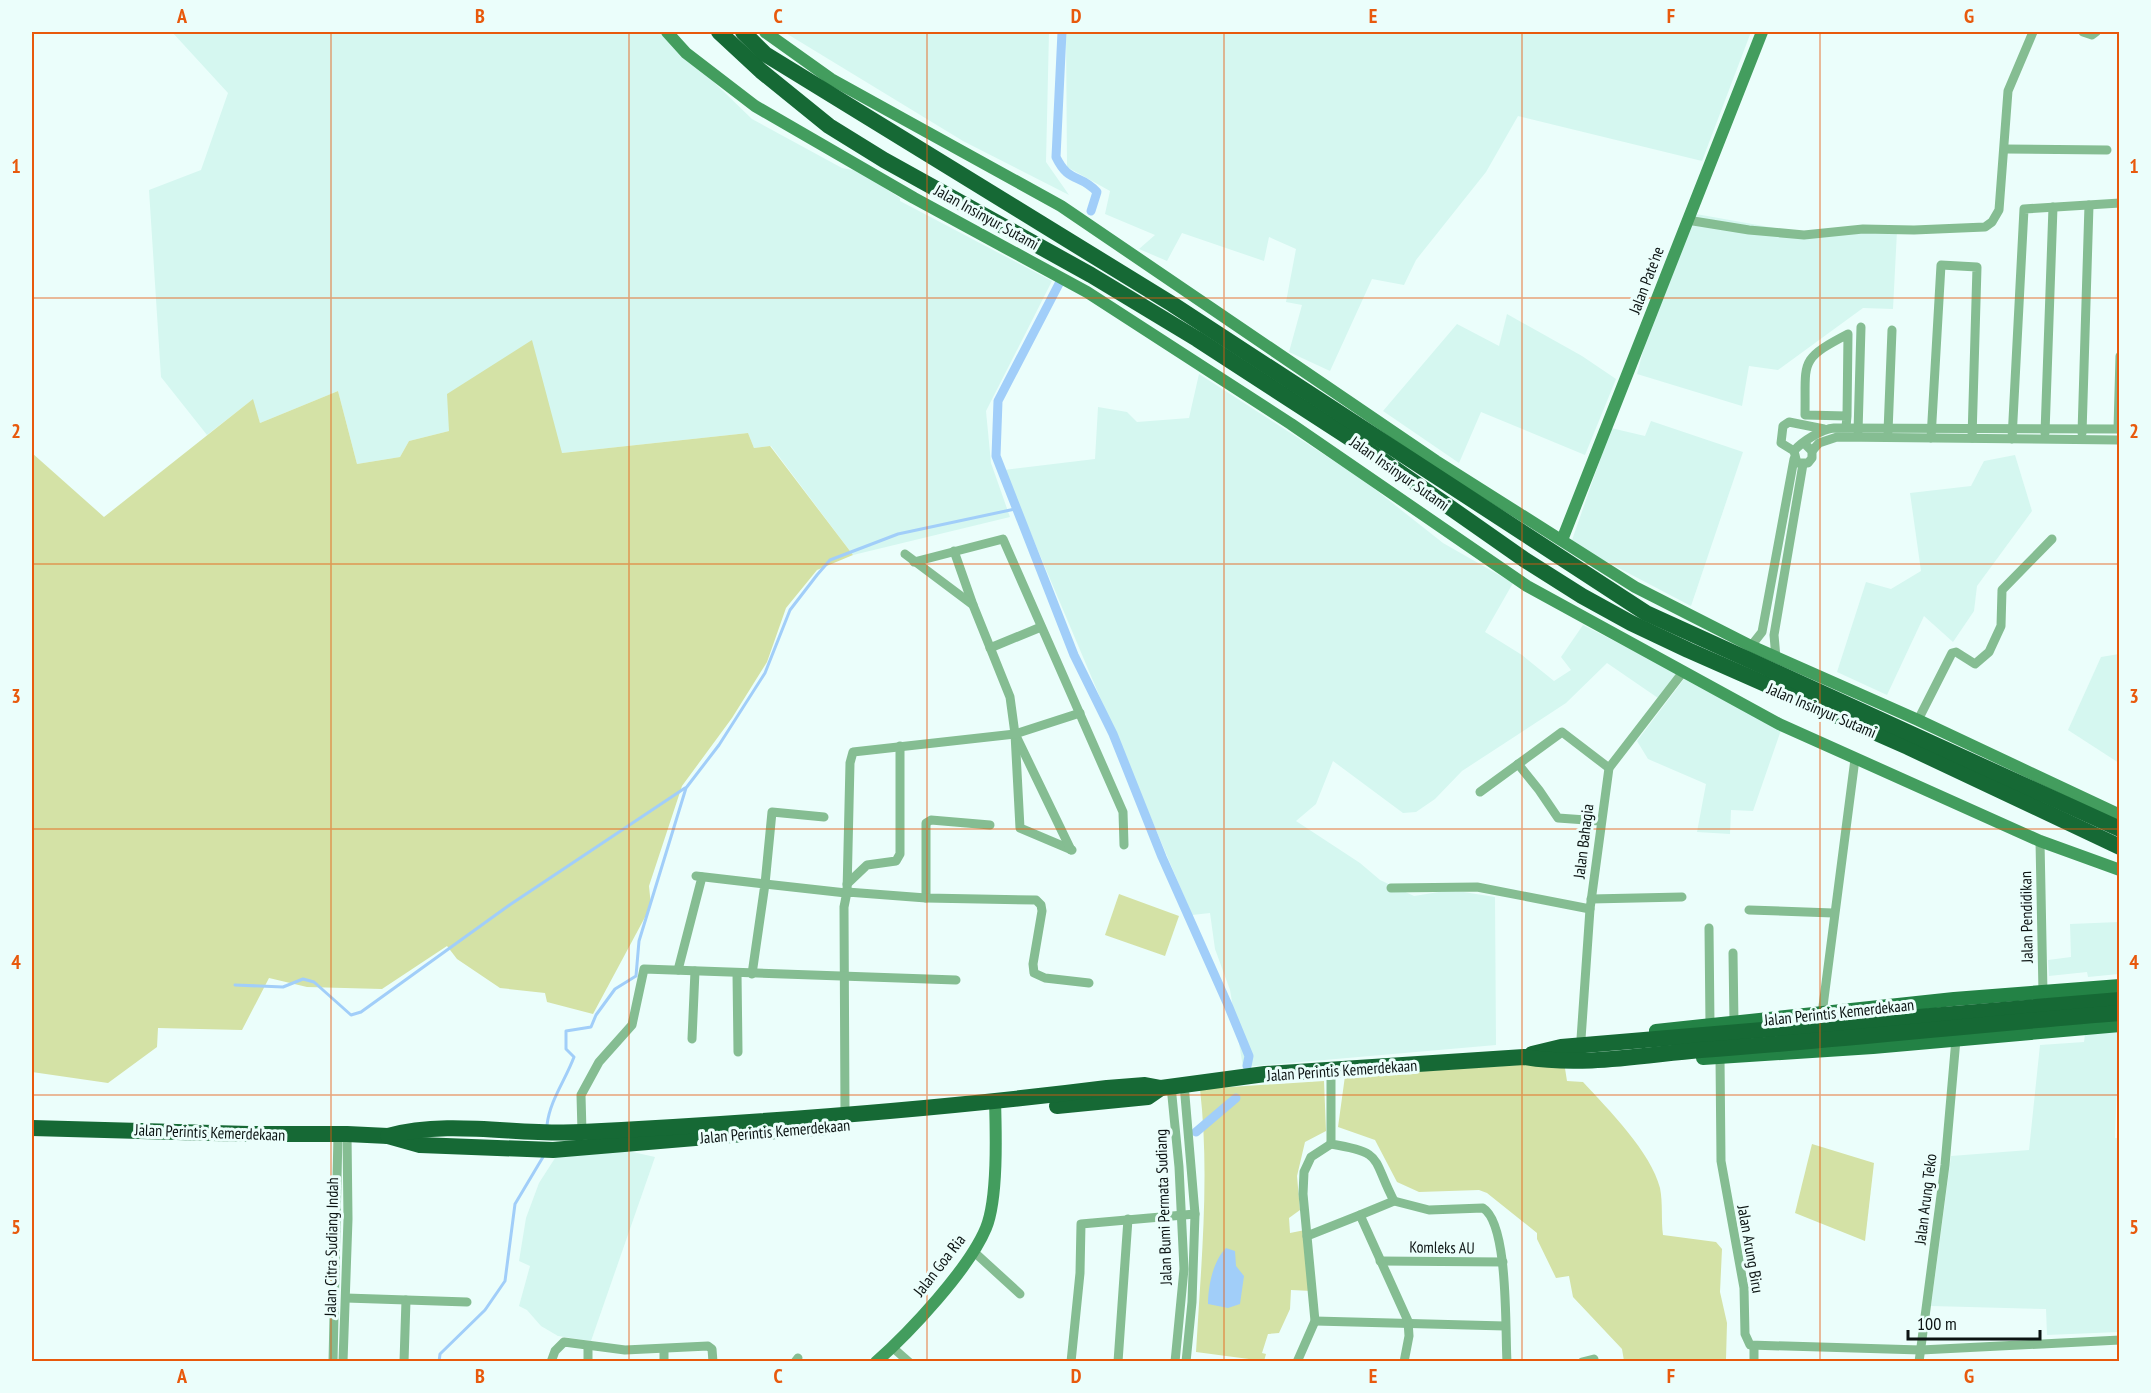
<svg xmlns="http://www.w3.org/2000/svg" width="2151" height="1393" viewBox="0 0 2151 1393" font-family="'PT Sans Narrow',sans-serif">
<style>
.built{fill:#d5f7f0}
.green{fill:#d4e2a6}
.water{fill:#a1cef9}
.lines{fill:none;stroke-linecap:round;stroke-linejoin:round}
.stream{stroke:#a1cef9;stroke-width:3}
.canal{stroke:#a1cef9;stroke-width:9}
.street{stroke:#85bd92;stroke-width:9}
.secondary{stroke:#439d5e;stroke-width:12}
.primary{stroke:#238245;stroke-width:14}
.highway{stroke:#166935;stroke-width:16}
.grid{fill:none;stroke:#e8590c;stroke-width:1.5;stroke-opacity:0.55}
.labels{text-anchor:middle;stroke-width:6;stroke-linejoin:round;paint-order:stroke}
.street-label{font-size:16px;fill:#0c1413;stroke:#ebfefb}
.neatline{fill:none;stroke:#e8590c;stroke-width:2}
.grid-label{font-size:20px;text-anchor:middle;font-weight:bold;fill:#e8590c}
</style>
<rect width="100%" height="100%" fill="#ebfefb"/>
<!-- built -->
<g class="built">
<path d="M172,32H662L752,119L842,168L858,171L900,198V201L1052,281L986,411L991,463L1010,517L853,555L771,446L754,448L748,433L562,453L449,431L409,441L400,457L357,464L338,391L260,423L252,400L207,435L161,377L149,190L201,170L228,93Z"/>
<path d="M784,32H1049L1046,162L1069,195L963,141Z"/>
<path d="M1066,32H1751L1702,161L1518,116L1486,172L1416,260L1404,285L1372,279L1330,371L1289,352L1302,305L1286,302L1296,249L1269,237L1264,261L1182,233L1167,261L1139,249L1155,235L1105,214L1110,191L1067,167Z"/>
<path d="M1696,214L1796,232L1897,231L1893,309L1863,308L1778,370L1749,366L1742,406L1637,374L1649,329Z"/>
<path d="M1507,314L1582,356L1616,379L1585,455L1481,412L1459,463L1383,411L1457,324L1499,346Z"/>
<path d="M1199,374L1362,479L1443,543L1513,583L1485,632L1522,655L1554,681L1571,670L1561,657L1583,625L1677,673L1658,698L1607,663L1566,703L1462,771L1435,799L1416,812L1403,813L1333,761L1316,804L1296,821L1360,863L1380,880L1414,896L1451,890L1495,897L1496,1045L1243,1067L1230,990L1215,949L1210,913L1192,915L1004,470L1095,459L1098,407L1127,412L1137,422L1189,418Z"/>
<path d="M1651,421L1743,452L1691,606L1571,543L1611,428L1645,436Z"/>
<path d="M2015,455L2032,511L1977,586L1974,611L1953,642L1924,616L1887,695L1837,672L1866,582L1891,589L1921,571L1910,493L1971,486L1984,461Z"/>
<path d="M2119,654H2120L2119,763L2068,730L2101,657Z"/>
<path d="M1684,679L1781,730L1753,811L1731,810L1730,834L1697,832L1706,784L1648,759L1637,741Z"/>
<path d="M2119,922V974L2088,977L2087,972L2049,976L2048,960L2071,957L2070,924Z"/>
<path d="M2119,1029L2115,1138H2120L2119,1332L2047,1335L2046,1309L1931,1306L1951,1156L2029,1150L2040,1045L2084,1042L2085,1034Z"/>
<path d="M628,1151L655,1157L591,1341L558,1336L541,1326L527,1310L519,1306L530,1266L519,1261L526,1218L539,1183L557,1155Z"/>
</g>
<!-- green -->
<g class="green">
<path d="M532,340L562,453L748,433L754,448L770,446L853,555L817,570L786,608L767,662L732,718L682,786L649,886L651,906L593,1014L547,1002L545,993L500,988L457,959L447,946L382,989L307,987L269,978L242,1030L158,1028L157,1047L108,1083L32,1072V453L104,517L253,399L260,423L338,391L357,464L400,457L409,441L449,431L447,394Z"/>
<path d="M1119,894L1179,916L1165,956L1105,935Z"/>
<path d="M1564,1062L1567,1081L1583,1082C1608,1109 1651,1152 1660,1188C1663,1203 1661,1220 1663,1235L1716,1242L1722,1249L1720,1292L1727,1323L1726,1359H1749V1361H1624L1622,1349L1573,1297L1569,1276L1556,1278L1537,1239V1233L1487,1193L1479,1190L1419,1192L1397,1182L1375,1140L1338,1127L1345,1076Z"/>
<path d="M1324,1081L1326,1131L1305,1142L1297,1176L1300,1210L1289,1218L1290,1233L1305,1230L1312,1291L1291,1290L1290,1309L1279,1333L1268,1334L1262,1353L1266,1354L1264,1361L1196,1352C1201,1265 1210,1176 1200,1089Z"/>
<path d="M1812,1144L1874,1163L1865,1241L1795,1213Z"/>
</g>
<!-- water -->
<path class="water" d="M1226,1248L1235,1251L1236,1266L1244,1276L1240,1304L1228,1308L1208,1304C1208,1286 1213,1261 1226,1248Z"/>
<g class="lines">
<!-- stream -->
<g class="stream">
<path d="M235,985L283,987L303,979L314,982L351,1015L361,1012L511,904L685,788"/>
<path d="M547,1125C550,1100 565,1081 574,1057L566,1049V1031L591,1027L596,1015L615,989L636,976L639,941L686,788L719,745L765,673L790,610L817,575L830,560L898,534L1015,509"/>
<path d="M439,1362L440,1354L485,1310L505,1281L515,1204L543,1157"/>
</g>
<!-- canal -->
<g class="canal">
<path d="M1062,32L1056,157C1069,184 1080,173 1097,192L1091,211"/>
<path d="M1062,278L998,401L996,456L1074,655L1113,734L1162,857L1228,1005L1249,1056L1247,1066"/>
<path d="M1196,1132L1236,1098"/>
</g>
<!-- street -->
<g class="street">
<path d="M2083,32L2092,35L2096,32"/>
<path d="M2005,149L2107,150"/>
<path d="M1687,220L1749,230L1804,235L1863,229L1914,230L1985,227L1992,222L1999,210L2008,91L2033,32"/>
<path d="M1846,427L1847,416L1848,334C1798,360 1806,361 1805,415L1847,416"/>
<path d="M2118,429L2120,356"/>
<path d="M1858,432L1861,327"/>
<path d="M1888,432L1892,330"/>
<path d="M2045,433L2053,207"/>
<path d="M2082,433L2089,205"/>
<path d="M1931,438L1941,265L1977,267L1972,438"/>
<path d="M2012,439L2024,209L2120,203"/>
<path d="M1805,444L1812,451V458L1808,463H1797L1794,451C1801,442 1822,429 1834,428L2120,429"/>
<path d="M1794,451L1781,443L1783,426L1789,422L1824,429"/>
<path d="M1812,451L1819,443L1837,437L2118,440"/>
<path d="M954,551L973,605"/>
<path d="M905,554L973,605L1010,697L1015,734L1020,828L1072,850"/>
<path d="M914,562L1003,539L1123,812L1124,845"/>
<path d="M1751,646L1762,632L1794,459"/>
<path d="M990,648L1041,627"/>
<path d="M1776,658L1774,635L1803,464"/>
<path d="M1918,720L1952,653L1956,652L1975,664L1989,652L2001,626L2002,590L2052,539"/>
<path d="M1017,738L1071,850"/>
<path d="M1518,764L1539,790L1558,818L1600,821"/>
<path d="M1480,792L1562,732L1609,768"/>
<path d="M824,817L772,812L765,884L846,893"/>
<path d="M2040,841L2043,993"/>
<path d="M696,876L765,884L752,974"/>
<path d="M847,884L867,865L896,861L900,854V746"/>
<path d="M1391,888L1477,887L1590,909"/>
<path d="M847,892L850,763L853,752L1015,734L1080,713"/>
<path d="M926,898V823L931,820L990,825"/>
<path d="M1591,899L1682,897"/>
<path d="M1749,910L1833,913"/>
<path d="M1709,928L1710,1025"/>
<path d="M1733,953L1734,1023"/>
<path d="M678,970L702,877"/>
<path d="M737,973L738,1052"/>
<path d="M1822,1014L1855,759"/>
<path d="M692,1039L695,971"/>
<path d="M1581,1039L1590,909L1609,768L1683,672"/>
<path d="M1720,1057L1721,1161L1744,1288L1745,1334L1750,1345L1921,1350L2120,1340"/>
<path d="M1331,1070V1144C1385,1153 1371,1157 1394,1201"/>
<path d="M1184,1084L1195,1214L1192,1302L1186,1362"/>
<path d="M1171,1086L1179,1167L1184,1269L1175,1362"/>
<path d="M845,1114L844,907L847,892L926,898L1036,900L1041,905L1042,911L1033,964L1034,973L1045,978L1089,983"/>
<path d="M582,1132L581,1095L599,1062L632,1025L644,969L956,980"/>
<path d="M1307,1236L1360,1215"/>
<path d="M973,1251L1020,1294"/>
<path d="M1380,1261L1503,1262"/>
<path d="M346,1298L467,1302"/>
<path d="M1315,1321L1505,1326"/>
<path d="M892,1347L909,1362"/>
<path d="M1754,1347V1362"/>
<path d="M664,1349V1362"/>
<path d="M333,1362L338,1134"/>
<path d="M343,1362L348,1219L347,1134"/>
<path d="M404,1362L406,1300"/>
<path d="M551,1362L555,1351L564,1342L625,1350L708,1346L712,1349L713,1362"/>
<path d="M588,1362V1347"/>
<path d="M795,1362L798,1358"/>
<path d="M1071,1362L1080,1273L1081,1224L1195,1214"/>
<path d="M1118,1362L1128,1219"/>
<path d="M1297,1362L1315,1321L1303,1194L1304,1172L1311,1157L1331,1144"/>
<path d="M1404,1362L1409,1336L1408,1321L1360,1215L1394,1201L1429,1210L1483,1208C1509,1224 1505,1331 1507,1362"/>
<path d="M1582,1362L1594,1359"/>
<path d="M1919,1362L1945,1165L1956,1039"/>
</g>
<!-- secondary -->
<g class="secondary">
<path d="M667,32L686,53L755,106L914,198L1087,292L1291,424L1527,586L1779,724L2040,841L2120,870"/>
<path d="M765,32L831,79L1061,206L1436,461L1635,587L1751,646L1918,720L2120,815"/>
<path d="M1562,540L1762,32"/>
<path d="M876,1362C910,1332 969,1269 986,1228C998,1199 996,1133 995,1100"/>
</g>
<!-- primary -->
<g class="primary">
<path d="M1656,1031L1954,999L2120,986"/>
<path d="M1703,1058L1873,1047L2120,1025"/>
</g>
<!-- highway -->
<g class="highway">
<path d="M719,32L761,71L829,126L884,160L1091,275L1197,339L1365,448L1525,560L1582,596L1631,623L1688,650L1908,747L2120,847"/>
<path d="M743,32L765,54L1172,304L1646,613L2120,829"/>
<path d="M1532,1054L1561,1047L2120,1000"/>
<path d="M1057,1106L1148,1097L1161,1088"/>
<path d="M32,1128L249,1134H347L388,1136L420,1145L553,1150L837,1126"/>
<path d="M388,1136C450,1119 519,1136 582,1132C757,1123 933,1110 1107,1088L1145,1085L1161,1088L1265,1074L1524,1057C1582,1067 1643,1055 1701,1050C1841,1040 1980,1024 2120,1013"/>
</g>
</g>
<!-- grid -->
<path class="grid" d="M331,32V1362M629,32V1362M927,32V1362M1224,32V1362M1522,32V1362M1820,32V1362M32,298H2120M32,564H2120M32,829H2120M32,1095H2120"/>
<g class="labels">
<!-- street labels -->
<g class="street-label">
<text transform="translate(987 217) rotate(29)" y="6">Jalan Insinyur Sutami</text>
<text transform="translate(1646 280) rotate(-69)" y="6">Jalan Pate'ne</text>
<text transform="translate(1400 473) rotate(35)" y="6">Jalan Insinyur Sutami</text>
<text transform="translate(1822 710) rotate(23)" y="6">Jalan Insinyur Sutami</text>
<text transform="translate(1583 841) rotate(-83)" y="6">Jalan Bahagia</text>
<text transform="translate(2026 917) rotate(-91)" y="6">Jalan Pendidikan</text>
<text transform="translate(1839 1012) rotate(-6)" y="6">Jalan Perintis Kemerdekaan</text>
<text transform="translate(1342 1070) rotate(-4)" y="6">Jalan Perintis Kemerdekaan</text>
<text transform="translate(775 1131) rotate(-5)" y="6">Jalan Perintis Kemerdekaan</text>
<text transform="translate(210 1132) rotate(2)" y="6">Jalan Perintis Kemerdekaan</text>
<text transform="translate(1925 1199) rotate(-83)" y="6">Jalan Arung Teko</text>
<text transform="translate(1163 1207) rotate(-92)" y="6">Jalan Bumi Permata Sudiang</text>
<text transform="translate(331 1247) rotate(-89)" y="6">Jalan Citra Sudiang Indah</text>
<text transform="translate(1442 1247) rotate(1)" y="6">Komleks AU</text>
<text transform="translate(1751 1249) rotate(80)" y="6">Jalan Arung Biru</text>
<text transform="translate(939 1265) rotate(-52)" y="6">Jalan Goa Ria</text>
</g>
</g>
<!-- border -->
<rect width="2151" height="1393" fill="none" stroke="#ebfefb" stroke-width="66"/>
<!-- scale -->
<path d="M1908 1330v9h132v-9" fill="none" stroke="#0c1413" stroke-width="3"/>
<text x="1917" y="1330" font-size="18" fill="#0c1413" stroke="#ebfefb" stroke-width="4.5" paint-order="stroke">100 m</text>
<rect x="33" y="33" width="2085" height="1327" class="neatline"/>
<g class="grid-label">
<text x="182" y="23">A</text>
<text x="480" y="23">B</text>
<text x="778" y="23">C</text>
<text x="1076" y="23">D</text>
<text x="1373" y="23">E</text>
<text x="1671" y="23">F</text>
<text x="1969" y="23">G</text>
<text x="16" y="173">1</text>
<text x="2134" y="173">1</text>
<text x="16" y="438">2</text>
<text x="2134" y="438">2</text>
<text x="16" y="703">3</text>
<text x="2134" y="703">3</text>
<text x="16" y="969">4</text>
<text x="2134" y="969">4</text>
<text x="16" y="1234">5</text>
<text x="2134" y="1234">5</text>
<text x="182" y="1383">A</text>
<text x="480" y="1383">B</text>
<text x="778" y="1383">C</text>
<text x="1076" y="1383">D</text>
<text x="1373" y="1383">E</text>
<text x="1671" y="1383">F</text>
<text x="1969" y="1383">G</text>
</g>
</svg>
